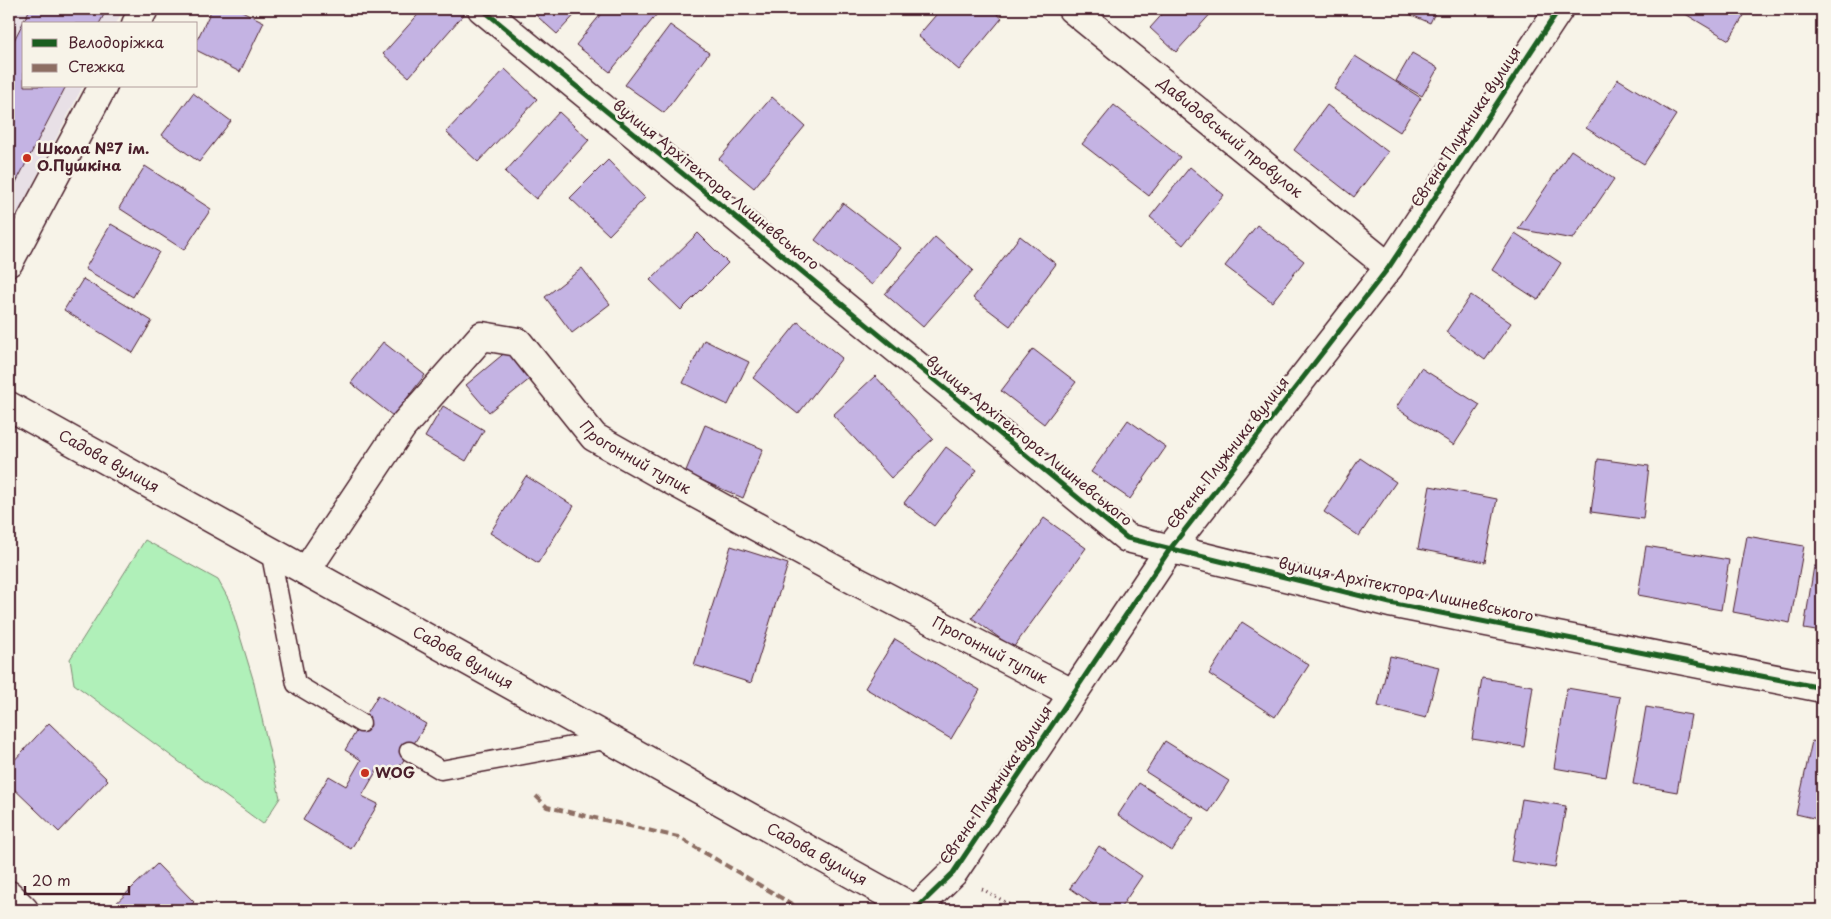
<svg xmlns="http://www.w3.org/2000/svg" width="1831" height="919" viewBox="0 0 1831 919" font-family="'Playpen Sans',sans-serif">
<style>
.built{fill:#e8e0e6}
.green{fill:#b0f0b9;stroke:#7d8872}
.building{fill:#c4b3e3;stroke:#4a1f2b}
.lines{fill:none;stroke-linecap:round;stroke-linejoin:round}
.lane-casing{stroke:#4a1f2b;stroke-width:21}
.street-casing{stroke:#4a1f2b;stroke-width:31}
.secondary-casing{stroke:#4a1f2b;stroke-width:31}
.path{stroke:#4a1f2b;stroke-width:3;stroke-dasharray:1 4;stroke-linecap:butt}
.lane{stroke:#f7f3e8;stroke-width:18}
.street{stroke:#f7f3e8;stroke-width:28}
.secondary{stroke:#f7f3e8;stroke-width:28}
.quiet{stroke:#8d6e63;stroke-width:4;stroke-dasharray:8 4;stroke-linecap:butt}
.cycleway-casing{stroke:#f7f3e8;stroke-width:8}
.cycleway{stroke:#1b5e20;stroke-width:5}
.poi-dot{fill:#c8321e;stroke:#f7f3e8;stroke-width:2}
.labels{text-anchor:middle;stroke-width:5;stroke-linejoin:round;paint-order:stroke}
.street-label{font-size:15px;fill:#4a1f2b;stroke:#f7f3e8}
.poi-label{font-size:15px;font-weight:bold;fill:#4a1f2b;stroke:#f7f3e8;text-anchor:start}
</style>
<rect width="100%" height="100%" fill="#f7f3e8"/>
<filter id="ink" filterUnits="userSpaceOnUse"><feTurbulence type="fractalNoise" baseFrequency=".02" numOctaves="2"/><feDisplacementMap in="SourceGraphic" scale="10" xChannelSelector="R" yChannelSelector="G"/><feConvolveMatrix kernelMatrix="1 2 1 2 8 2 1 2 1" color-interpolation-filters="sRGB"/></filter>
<g filter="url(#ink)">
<!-- built -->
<path class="built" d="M9,9H123L116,24H24V86H83L9,230Z"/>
<!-- green -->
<path class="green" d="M145,540L218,580L229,600L253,679L280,798L263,824L74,684L70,659Z"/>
<!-- building -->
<g class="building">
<path d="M30,9H107L99,24H24V86H66L9,196V50Z"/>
<path d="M212,9H238L264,22L240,72L196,50V42Z"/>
<path d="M423,9H460L465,13L409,77L383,54Z"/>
<path d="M529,9H580L557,34Z"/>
<path d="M605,9H661L610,72L576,45Z"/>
<path d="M941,9H991L1002,18L959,70L918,36Z"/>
<path d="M1167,9H1215L1176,52L1150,28Z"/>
<path d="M1398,9H1437L1430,23Z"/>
<path d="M1677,9H1748L1729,40Z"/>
<path d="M670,25L709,53L664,113L625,85Z"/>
<path d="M1412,53L1438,68L1422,96L1396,81Z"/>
<path d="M1355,56L1421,98L1400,132L1334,89Z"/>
<path d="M505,69L537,99L478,162L446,132Z"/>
<path d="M1618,79L1676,115L1644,164L1586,128Z"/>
<path d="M193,93L231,121L199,162L162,135Z"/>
<path d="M772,97L805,126L754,188L719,159Z"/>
<path d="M1114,105L1180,157L1149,196L1082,144Z"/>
<path d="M1327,105L1388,152L1354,197L1294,150Z"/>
<path d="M559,112L589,140L536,199L505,172Z"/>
<path d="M1571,150L1614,179L1573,239L1518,229Z"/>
<path d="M608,160L645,198L609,235L570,198Z"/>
<path d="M145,166L211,209L184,250L119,208Z"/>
<path d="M1190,167L1224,195L1183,245L1150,217Z"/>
<path d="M843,203L901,248L872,285L815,240Z"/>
<path d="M111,224L159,252L133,297L85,269Z"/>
<path d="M1257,225L1304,261L1272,302L1225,266Z"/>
<path d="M698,233L728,263L681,310L650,280Z"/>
<path d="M1515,233L1561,263L1538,300L1492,270Z"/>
<path d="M1020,236L1056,264L1010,326L973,298Z"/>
<path d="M935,237L973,270L923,327L885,294Z"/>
<path d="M582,268L610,304L572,333L545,297Z"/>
<path d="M83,279L152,321L133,353L64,310Z"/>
<path d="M1471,295L1511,323L1485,360L1446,332Z"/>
<path d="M798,322L842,358L798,414L753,378Z"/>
<path d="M704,340L749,362L728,405L683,383Z"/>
<path d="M383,342L425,375L393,416L351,383Z"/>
<path d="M513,346L536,374L489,412L466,385Z"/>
<path d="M1033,349L1076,382L1044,424L1001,391Z"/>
<path d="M1421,368L1480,405L1454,445L1396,408Z"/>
<path d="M875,376L933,439L891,478L833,415Z"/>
<path d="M443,406L484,430L466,461L425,437Z"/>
<path d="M1128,420L1166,447L1130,499L1091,472Z"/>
<path d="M705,425L763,449L743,498L685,473Z"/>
<path d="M946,447L977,470L934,526L904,503Z"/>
<path d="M1360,458L1396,482L1359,536L1324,512Z"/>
<path d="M1598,459L1649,466L1643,519L1591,512Z"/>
<path d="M526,476L574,506L538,563L490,533Z"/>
<path d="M1430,486L1497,499L1485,562L1418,549Z"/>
<path d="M1044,518L1086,548L1013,648L972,618Z"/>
<path d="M1747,536L1804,546L1790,623L1733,612Z"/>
<path d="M731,546L788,564L751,683L694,665Z"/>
<path d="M1646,546L1729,560L1721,610L1638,595Z"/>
<path d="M1814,566L1822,567V632L1804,629Z"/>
<path d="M1242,622L1309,665L1275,717L1209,674Z"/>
<path d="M895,639L980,690L951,739L865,688Z"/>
<path d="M1390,656L1439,667L1426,718L1378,706Z"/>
<path d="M1482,678L1533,686L1524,747L1472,739Z"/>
<path d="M1567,688L1620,697L1606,777L1554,768Z"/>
<path d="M378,695L426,724L392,779L377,770L362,796L378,804L351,849L303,820L329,776L346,786L361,760L345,750Z"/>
<path d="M1646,707L1691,715L1677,792L1633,784Z"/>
<path d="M49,723L108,780L59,832L9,784V766Z"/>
<path d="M1165,741L1229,781L1209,812L1146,772Z"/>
<path d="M1812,741L1822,743V820L1796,814Z"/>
<path d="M1139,783L1194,818L1172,851L1118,815Z"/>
<path d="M1522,799L1566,806L1555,868L1511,861Z"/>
<path d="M1099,846L1142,876L1119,910H1101L1070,888Z"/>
<path d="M157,864L194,902L186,910H112L110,909Z"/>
</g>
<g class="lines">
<defs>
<g id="lane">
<path d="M270,550L296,684L361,723"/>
<path d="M409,751L441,770L610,739"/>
</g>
<g id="street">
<path d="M482,9L1127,538L1390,603L1822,688"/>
<path id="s1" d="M1072,9L1389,267"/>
<path d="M136,24L144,9"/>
<path d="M9,262L103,86"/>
<path id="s2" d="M306,571L402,427L482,336L518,342L594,437L658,473L854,580L1072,693"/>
<path d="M9,895L24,910"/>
<path d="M915,910L953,873L1170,549L1389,267L1559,9"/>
</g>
<g id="secondary">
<path id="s3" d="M9,406L917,910"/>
</g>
</defs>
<!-- lane casing -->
<use href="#lane" class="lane-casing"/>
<!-- street casing -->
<use href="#street" class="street-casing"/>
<!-- secondary casing -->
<use href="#secondary" class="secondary-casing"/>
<!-- path -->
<path class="path" d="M982,889L1020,910"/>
<!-- lane -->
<use href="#lane" class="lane"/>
<!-- street -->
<use href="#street" class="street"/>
<!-- secondary -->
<use href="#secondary" class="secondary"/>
<!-- quiet -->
<path class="quiet" d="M536,796L547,807L678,837L802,910"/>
<defs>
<g id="cycleway">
<path d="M482,9L1127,538L1390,603L1822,688"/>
<path d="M915,910L953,873L1170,549L1389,267L1559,9"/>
</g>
</defs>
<!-- cycleway casing -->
<use href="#cycleway" class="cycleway-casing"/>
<!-- cycleway -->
<use href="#cycleway" class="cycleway"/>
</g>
</g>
<!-- markers -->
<g class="poi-dot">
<circle cx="27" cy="158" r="5"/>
<circle cx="365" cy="773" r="5"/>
</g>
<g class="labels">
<!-- street labels -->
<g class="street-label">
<text transform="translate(1466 127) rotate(-57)" y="5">Євгена Плужника вулиця</text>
<text dy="5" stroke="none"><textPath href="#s1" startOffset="204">Давидовський провулок</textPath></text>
<text transform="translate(716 185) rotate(39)" y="5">вулиця Архітектора Лишневського</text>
<text transform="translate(1029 441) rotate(39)" y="5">вулиця Архітектора Лишневського</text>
<text transform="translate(1228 453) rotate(-52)" y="5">Євгена Плужника вулиця</text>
<text dy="5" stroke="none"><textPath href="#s2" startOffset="498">Прогонний тупик</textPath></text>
<text dy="5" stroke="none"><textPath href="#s3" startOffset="114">Садова вулиця</textPath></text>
<text transform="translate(1406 590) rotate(12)" y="5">вулиця Архітектора Лишневського</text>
<text dy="5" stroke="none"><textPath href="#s2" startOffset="902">Прогонний тупик</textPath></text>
<text dy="5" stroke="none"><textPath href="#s3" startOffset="519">Садова вулиця</textPath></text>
<text transform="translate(996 785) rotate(-56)" y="5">Євгена Плужника вулиця</text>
<text dy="5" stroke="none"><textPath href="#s3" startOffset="924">Садова вулиця</textPath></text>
</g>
<!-- poi labels -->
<g class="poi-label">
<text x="37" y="154">Школа №7 ім.<tspan x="37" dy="17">О.Пушкіна</tspan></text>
<text x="375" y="778">WOG</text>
</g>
</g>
<!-- margin -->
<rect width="1831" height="919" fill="none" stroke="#f7f3e8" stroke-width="30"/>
<rect x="15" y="15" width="1801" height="889" fill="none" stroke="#4a1f2b" stroke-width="2" filter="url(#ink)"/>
<!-- legend -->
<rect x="22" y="22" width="175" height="65" fill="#f7f3e8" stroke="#b29e9c"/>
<rect x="32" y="39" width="25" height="8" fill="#1b5e20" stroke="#b29e9c"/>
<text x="68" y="48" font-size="15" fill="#4a1f2b">Велодоріжка</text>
<rect x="32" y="64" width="25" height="8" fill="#8d6e63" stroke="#b29e9c"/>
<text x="68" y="72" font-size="15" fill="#4a1f2b">Стежка</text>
<!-- scale -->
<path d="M25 886v8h104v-8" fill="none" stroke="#4a1f2b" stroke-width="2.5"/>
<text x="32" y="886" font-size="15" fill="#4a1f2b" stroke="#f7f3e8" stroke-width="4" paint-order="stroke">20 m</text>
</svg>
